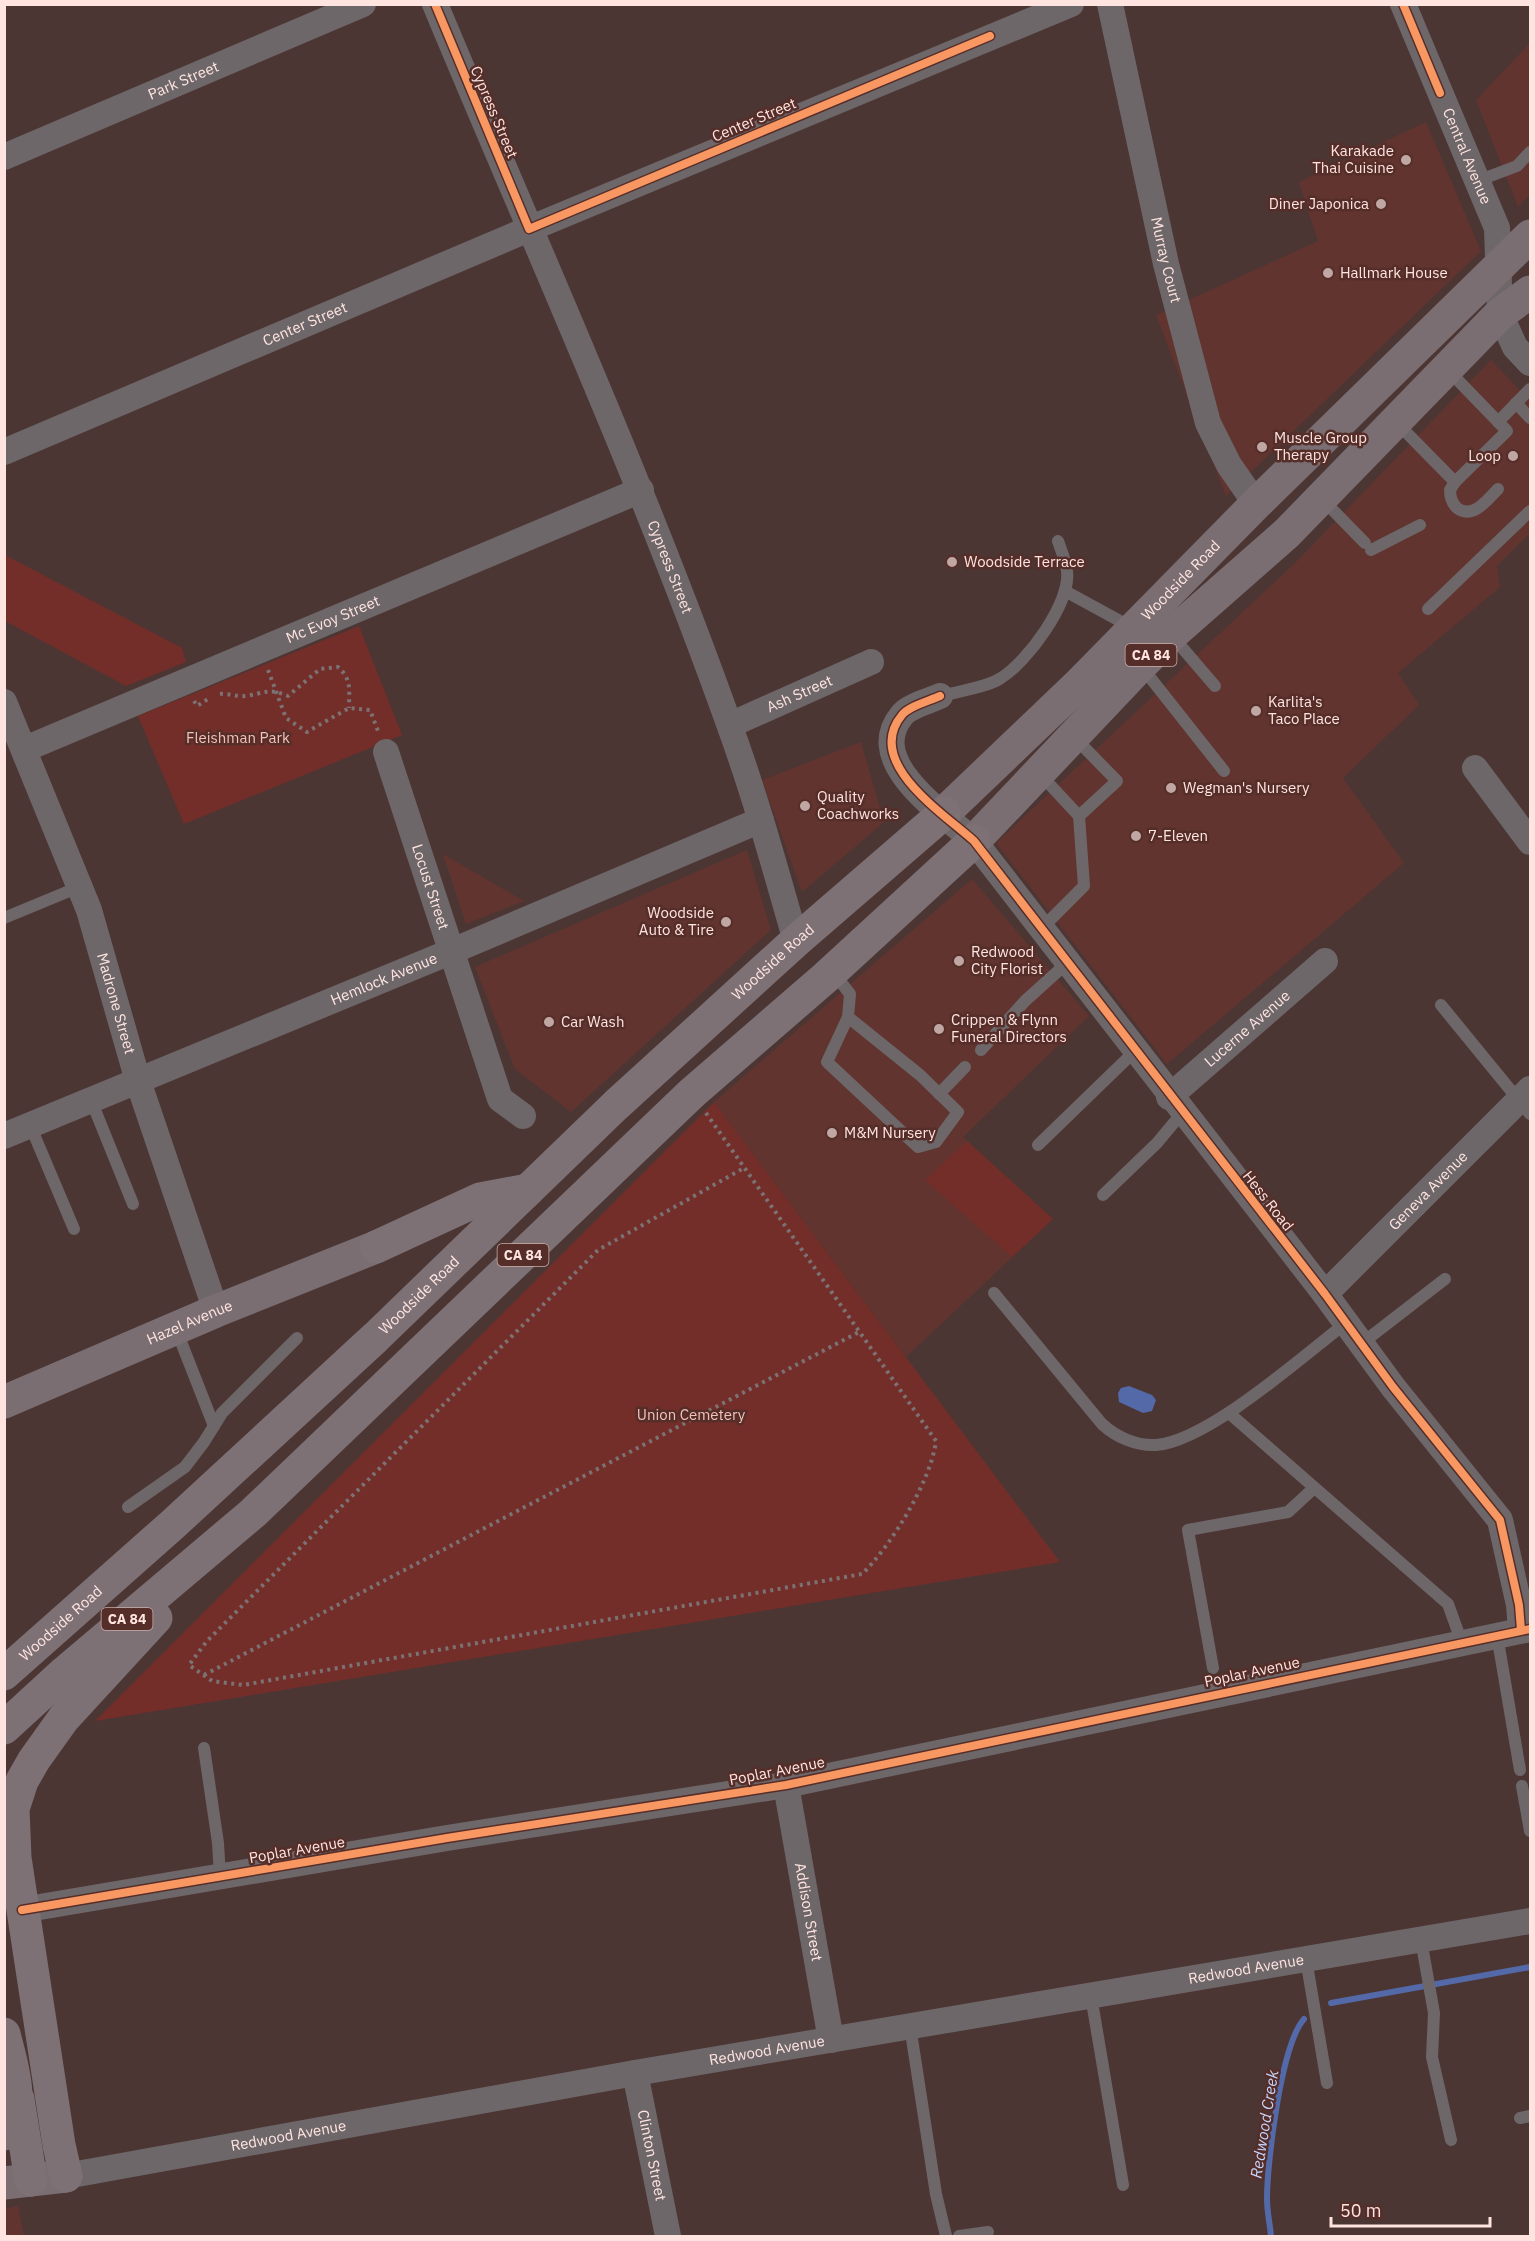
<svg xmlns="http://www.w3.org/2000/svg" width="1535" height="2241" viewBox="0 0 1535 2241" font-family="'IBM Plex Sans',sans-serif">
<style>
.built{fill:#61342f}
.green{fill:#732e29}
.water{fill:#5369a8}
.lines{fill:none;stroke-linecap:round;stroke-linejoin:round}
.stream{stroke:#5369a8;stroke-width:6}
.path{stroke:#7c7274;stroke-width:4;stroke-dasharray:3 4.5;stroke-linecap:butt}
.service{stroke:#6e676a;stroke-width:12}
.minor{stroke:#6e676a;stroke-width:26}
.primary{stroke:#7a6e73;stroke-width:33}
.trunk{stroke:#7d7176;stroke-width:33}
.cycleway-casing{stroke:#562e29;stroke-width:11}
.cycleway{stroke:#f99763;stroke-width:8}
.poi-dot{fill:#c0a7a4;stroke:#562e29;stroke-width:2}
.labels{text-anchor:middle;stroke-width:5;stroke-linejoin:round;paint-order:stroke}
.shield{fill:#562e29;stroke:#ccada9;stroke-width:1.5}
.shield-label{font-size:14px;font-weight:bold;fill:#ffe4e0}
.street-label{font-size:15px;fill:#ffe4e0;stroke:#562e29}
.poi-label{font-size:15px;fill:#ffe4e0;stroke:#562e29;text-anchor:start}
.park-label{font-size:15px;fill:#f3c1bb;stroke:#562e29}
.water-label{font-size:16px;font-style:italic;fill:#c3d3fb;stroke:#562e29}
</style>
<rect width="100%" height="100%" fill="#4c3634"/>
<!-- built -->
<g class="built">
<path d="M1530,43V194L1518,207L1476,100Z"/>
<path d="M1426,122L1481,251L1226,496L1156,315L1318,241L1299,182Z"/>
<path d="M1491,360L1530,401V533L1497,566L1500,587L1398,673L1419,705L1343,778L1404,863L1167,1064L996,843L1295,563Z"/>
<path d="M861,742L884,822L802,892L762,780Z"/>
<path d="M747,850L771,930L571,1112L515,1069L475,967Z"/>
<path d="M443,854L524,901L466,924Z"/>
<path d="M972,879L1089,1016L963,1137L1053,1219L906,1357L714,1102Z"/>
<path d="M18,2206L24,2236H5V2209Z"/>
</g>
<!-- green -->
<g class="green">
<path d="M5,555L182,648L186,662L126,686L5,621Z"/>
<path d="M359,626L402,735L184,824L138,716Z"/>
<path d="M714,1102L1060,1562L95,1721Z"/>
<path d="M967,1141L1053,1219L1012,1257L925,1180Z"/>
</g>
<!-- water -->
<path class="water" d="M1129,1386L1152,1395L1156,1400L1152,1411L1143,1413L1119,1402L1118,1393L1121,1388Z"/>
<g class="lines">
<!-- stream -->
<g class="stream">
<path d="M1331,2003L1530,1967"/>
<path d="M1271,2236C1270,2224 1267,2212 1267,2199C1267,2162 1281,2045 1304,2019"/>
</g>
<!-- path -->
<g class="path">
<path d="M268,670L286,718L307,732L349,708L370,710L378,731"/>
<path d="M220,694C228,693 237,697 245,696C264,694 267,687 288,696L320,669L338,667C352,679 349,691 349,708"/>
<path d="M194,701L197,706L208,699"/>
<path d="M706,1113L936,1441C931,1481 891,1546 862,1574L243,1685L212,1681L189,1665L207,1641L598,1250L744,1168"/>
<path d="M204,1675L859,1332"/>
</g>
<!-- service -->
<g class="service">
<path d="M1477,181L1517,166L1530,152"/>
<path d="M1516,403L1530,418"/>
<path d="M1396,422L1455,482L1507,431L1447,369"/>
<path d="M1498,422L1530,389"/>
<path d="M1455,482L1450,490C1450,497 1452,503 1457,508C1473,520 1488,499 1498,489"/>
<path d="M1322,499L1365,543"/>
<path d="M1371,550L1420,525"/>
<path d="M1065,591L1131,627"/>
<path d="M1428,609L1530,511"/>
<path d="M1173,637L1215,686"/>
<path d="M1141,666L1224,771"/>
<path d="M940,696C956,692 988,687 1001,678C1027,662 1071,603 1067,571C1066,561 1061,550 1058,541"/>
<path d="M1074,737L1117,781L1079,816"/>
<path d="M1039,773L1079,816L1084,886L1041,929"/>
<path d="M4,918L79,887"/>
<path d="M833,972L850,994L848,1017L827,1062L918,1147L936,1142L958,1112L920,1075L848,1017"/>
<path d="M1441,1005L1530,1114"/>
<path d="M981,1050L1025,1001L1067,963"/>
<path d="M939,1094L965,1067"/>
<path d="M91,1100L133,1204"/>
<path d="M30,1125L74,1229"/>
<path d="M1038,1145L1134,1052"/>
<path d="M1103,1195L1157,1143L1182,1113"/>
<path d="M994,1293L1102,1424C1116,1437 1136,1446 1156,1445C1208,1441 1303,1356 1346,1323"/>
<path d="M176,1329L214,1426"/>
<path d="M1361,1344L1445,1279"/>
<path d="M1229,1413L1448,1604L1462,1643"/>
<path d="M128,1507L185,1467L204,1442L222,1413L297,1338"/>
<path d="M1497,1635L1520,1770"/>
<path d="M1213,1668L1188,1530L1288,1512L1314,1488"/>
<path d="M204,1748L218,1843L220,1877"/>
<path d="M1522,1786L1530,1831"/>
<path d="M1421,1940L1434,2013L1432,2057L1451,2140"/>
<path d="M1306,1959L1327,2083"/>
<path d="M1091,1996L1123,2185"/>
<path d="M910,2026L936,2194L946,2236"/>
<path d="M1520,2118L1530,2116"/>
<path d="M959,2236L988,2232"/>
</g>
<!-- minor -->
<g class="minor">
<path id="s1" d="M435,4C535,244 642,480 729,724C755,795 775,868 796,941"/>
<path id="s2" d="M1110,4L1166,264L1208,423L1229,465L1256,504"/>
<path id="s3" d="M1403,4L1497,228L1500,314L1515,347L1530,363"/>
<path id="s4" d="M4,157L363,4"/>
<path id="s5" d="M4,452L529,229L1071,4"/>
<path d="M940,696C929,701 909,706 902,715C863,762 943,813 974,841L1325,1294L1393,1387L1500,1520L1519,1605L1521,1630"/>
<path id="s6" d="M4,702L89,910L138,1081L216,1311"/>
<path id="s7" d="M730,725L871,662"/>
<path id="s8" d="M25,749L641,490"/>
<path id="s9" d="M386,752L500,1099L523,1116"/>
<path d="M1475,768L1530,842"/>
<path id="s10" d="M1169,1097L1325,961"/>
<path id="s11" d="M4,1136L450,952L761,820"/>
<path id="s12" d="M1325,1294L1530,1089"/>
<path id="s13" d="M786,1785L831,2040"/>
<path d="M22,1910L447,1838L786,1785L1530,1629"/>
<path id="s14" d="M635,2073L668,2236"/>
<path id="s15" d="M66,2176L635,2073L1530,1921"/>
</g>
<!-- primary -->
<g class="primary">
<path id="s16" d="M944,813L1077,686L1256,504L1530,236"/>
<path d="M974,841L1140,666L1171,635L1287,533L1500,314L1530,292"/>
<path id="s17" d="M4,1402L216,1311L376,1247"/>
<path d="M4,2183L66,2176"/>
</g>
<!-- trunk -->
<g class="trunk">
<path d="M376,1247L480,1199L528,1190"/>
<path id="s18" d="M4,1674L171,1526L376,1337L616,1105L796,941L944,813"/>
<path d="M4,1728L65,1672L253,1513L692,1093L826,977L974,841"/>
<path d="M4,2034C12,2067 26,2103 4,2134"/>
<path d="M18,2099L31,2180"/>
<path d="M66,2176L59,2145L15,1858L13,1809L22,1781L34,1760L64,1718L156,1618"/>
</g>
<defs>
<g id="cycleway">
<path d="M435,4L529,229L990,36"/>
<path d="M1403,4L1440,93"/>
<path d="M940,696C929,701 909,706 902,715C863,762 943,813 974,841L1325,1294L1393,1387L1500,1520L1519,1605L1521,1630"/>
<path d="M22,1910L447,1838L786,1785L1530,1629"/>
</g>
</defs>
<!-- cycleway casing -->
<use href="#cycleway" class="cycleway-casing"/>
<!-- cycleway -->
<use href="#cycleway" class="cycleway"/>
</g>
<!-- markers -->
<g class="poi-dot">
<circle cx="1406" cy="160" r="6"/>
<circle cx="1381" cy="204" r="6"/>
<circle cx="1328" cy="273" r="6"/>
<circle cx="1262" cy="447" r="6"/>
<circle cx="1513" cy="456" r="6"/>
<circle cx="952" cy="562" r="6"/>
<circle cx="1256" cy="711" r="6"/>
<circle cx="1171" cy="788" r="6"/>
<circle cx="805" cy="806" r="6"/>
<circle cx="1136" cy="836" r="6"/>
<circle cx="726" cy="922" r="6"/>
<circle cx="959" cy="961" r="6"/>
<circle cx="549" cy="1022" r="6"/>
<circle cx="939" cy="1029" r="6"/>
<circle cx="832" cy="1133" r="6"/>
</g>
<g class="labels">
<!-- shield labels -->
<g class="shield">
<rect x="1125.5" y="644" width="51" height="22" rx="4.5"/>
<rect x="497.5" y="1244" width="51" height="22" rx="4.5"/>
<rect x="101.5" y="1608" width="51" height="22" rx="4.5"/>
</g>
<g class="shield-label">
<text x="1151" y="660">CA 84</text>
<text x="523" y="1260">CA 84</text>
<text x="127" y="1624">CA 84</text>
</g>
<!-- street labels -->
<g class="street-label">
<text dy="5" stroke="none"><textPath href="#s4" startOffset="195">Park Street</textPath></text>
<text transform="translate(494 112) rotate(67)" y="5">Cypress Street</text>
<text transform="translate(754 120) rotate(-23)" y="5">Center Street</text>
<text dy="5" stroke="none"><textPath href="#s3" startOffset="165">Central Avenue</textPath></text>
<text dy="5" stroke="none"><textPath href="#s2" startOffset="262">Murray Court</textPath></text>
<text dy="5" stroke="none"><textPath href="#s5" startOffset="327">Center Street</textPath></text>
<text dy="5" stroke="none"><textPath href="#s1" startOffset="610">Cypress Street</textPath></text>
<text dy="5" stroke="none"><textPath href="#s16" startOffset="332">Woodside Road</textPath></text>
<text dy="5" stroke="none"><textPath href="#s8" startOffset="334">Mc Evoy Street</textPath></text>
<text dy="5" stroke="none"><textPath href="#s7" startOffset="76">Ash Street</textPath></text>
<text dy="5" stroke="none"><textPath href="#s9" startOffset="142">Locust Street</textPath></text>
<text dy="5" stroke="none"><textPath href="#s18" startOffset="1048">Woodside Road</textPath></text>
<text dy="5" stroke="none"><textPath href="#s11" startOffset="411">Hemlock Avenue</textPath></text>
<text dy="5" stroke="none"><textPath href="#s6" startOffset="322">Madrone Street</textPath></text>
<text dy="5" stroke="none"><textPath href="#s10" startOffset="104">Lucerne Avenue</textPath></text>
<text dy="5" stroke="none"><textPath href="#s12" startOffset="146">Geneva Avenue</textPath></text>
<text transform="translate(1268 1201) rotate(52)" y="5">Hess Road</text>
<text dy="5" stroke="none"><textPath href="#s18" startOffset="562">Woodside Road</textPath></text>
<text dy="5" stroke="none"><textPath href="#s17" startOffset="202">Hazel Avenue</textPath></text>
<text dy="5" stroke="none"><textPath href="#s18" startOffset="76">Woodside Road</textPath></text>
<text transform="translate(1252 1672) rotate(-12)" y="5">Poplar Avenue</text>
<text transform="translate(777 1771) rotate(-11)" y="5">Poplar Avenue</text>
<text transform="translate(297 1850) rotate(-10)" y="5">Poplar Avenue</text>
<text dy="5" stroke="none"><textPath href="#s13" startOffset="129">Addison Street</textPath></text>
<text dy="5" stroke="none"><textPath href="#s15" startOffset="1198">Redwood Avenue</textPath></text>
<text dy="5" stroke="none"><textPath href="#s15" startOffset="712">Redwood Avenue</textPath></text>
<text dy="5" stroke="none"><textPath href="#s15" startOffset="226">Redwood Avenue</textPath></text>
<text dy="5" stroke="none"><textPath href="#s14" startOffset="84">Clinton Street</textPath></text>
</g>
<!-- poi labels -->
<g class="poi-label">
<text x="1394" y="156" text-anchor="end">Karakade<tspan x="1394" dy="17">Thai Cuisine</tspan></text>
<text x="1369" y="209" text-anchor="end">Diner Japonica</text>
<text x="1340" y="278">Hallmark House</text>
<text x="1274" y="443">Muscle Group<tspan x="1274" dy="17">Therapy</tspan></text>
<text x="1501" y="461" text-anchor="end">Loop</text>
<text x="964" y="567">Woodside Terrace</text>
<text x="1268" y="707">Karlita's<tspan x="1268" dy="17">Taco Place</tspan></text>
<text x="1183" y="793">Wegman's Nursery</text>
<text x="817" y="802">Quality<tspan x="817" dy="17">Coachworks</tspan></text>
<text x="1148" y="841">7-Eleven</text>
<text x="714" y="918" text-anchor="end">Woodside<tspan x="714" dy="17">Auto &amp; Tire</tspan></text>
<text x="971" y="957">Redwood<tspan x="971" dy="17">City Florist</tspan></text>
<text x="951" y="1025">Crippen &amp; Flynn<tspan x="951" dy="17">Funeral Directors</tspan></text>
<text x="561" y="1027">Car Wash</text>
<text x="844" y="1138">M&amp;M Nursery</text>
</g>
<!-- park labels -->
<g class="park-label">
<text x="238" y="743">Fleishman Park</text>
<text x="691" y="1420">Union Cemetery</text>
</g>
<!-- water labels -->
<g class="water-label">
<text transform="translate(1264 2124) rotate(-81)" y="6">Redwood Creek</text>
</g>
</g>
<!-- border -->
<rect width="1535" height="2241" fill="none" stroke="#ffe4e0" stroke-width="12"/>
<!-- scale -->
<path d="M1331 2217v9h159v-9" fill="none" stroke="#ffe4e0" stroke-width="3"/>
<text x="1340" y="2217" font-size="18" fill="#ffe4e0" stroke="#562e29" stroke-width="4.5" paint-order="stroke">50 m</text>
</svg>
